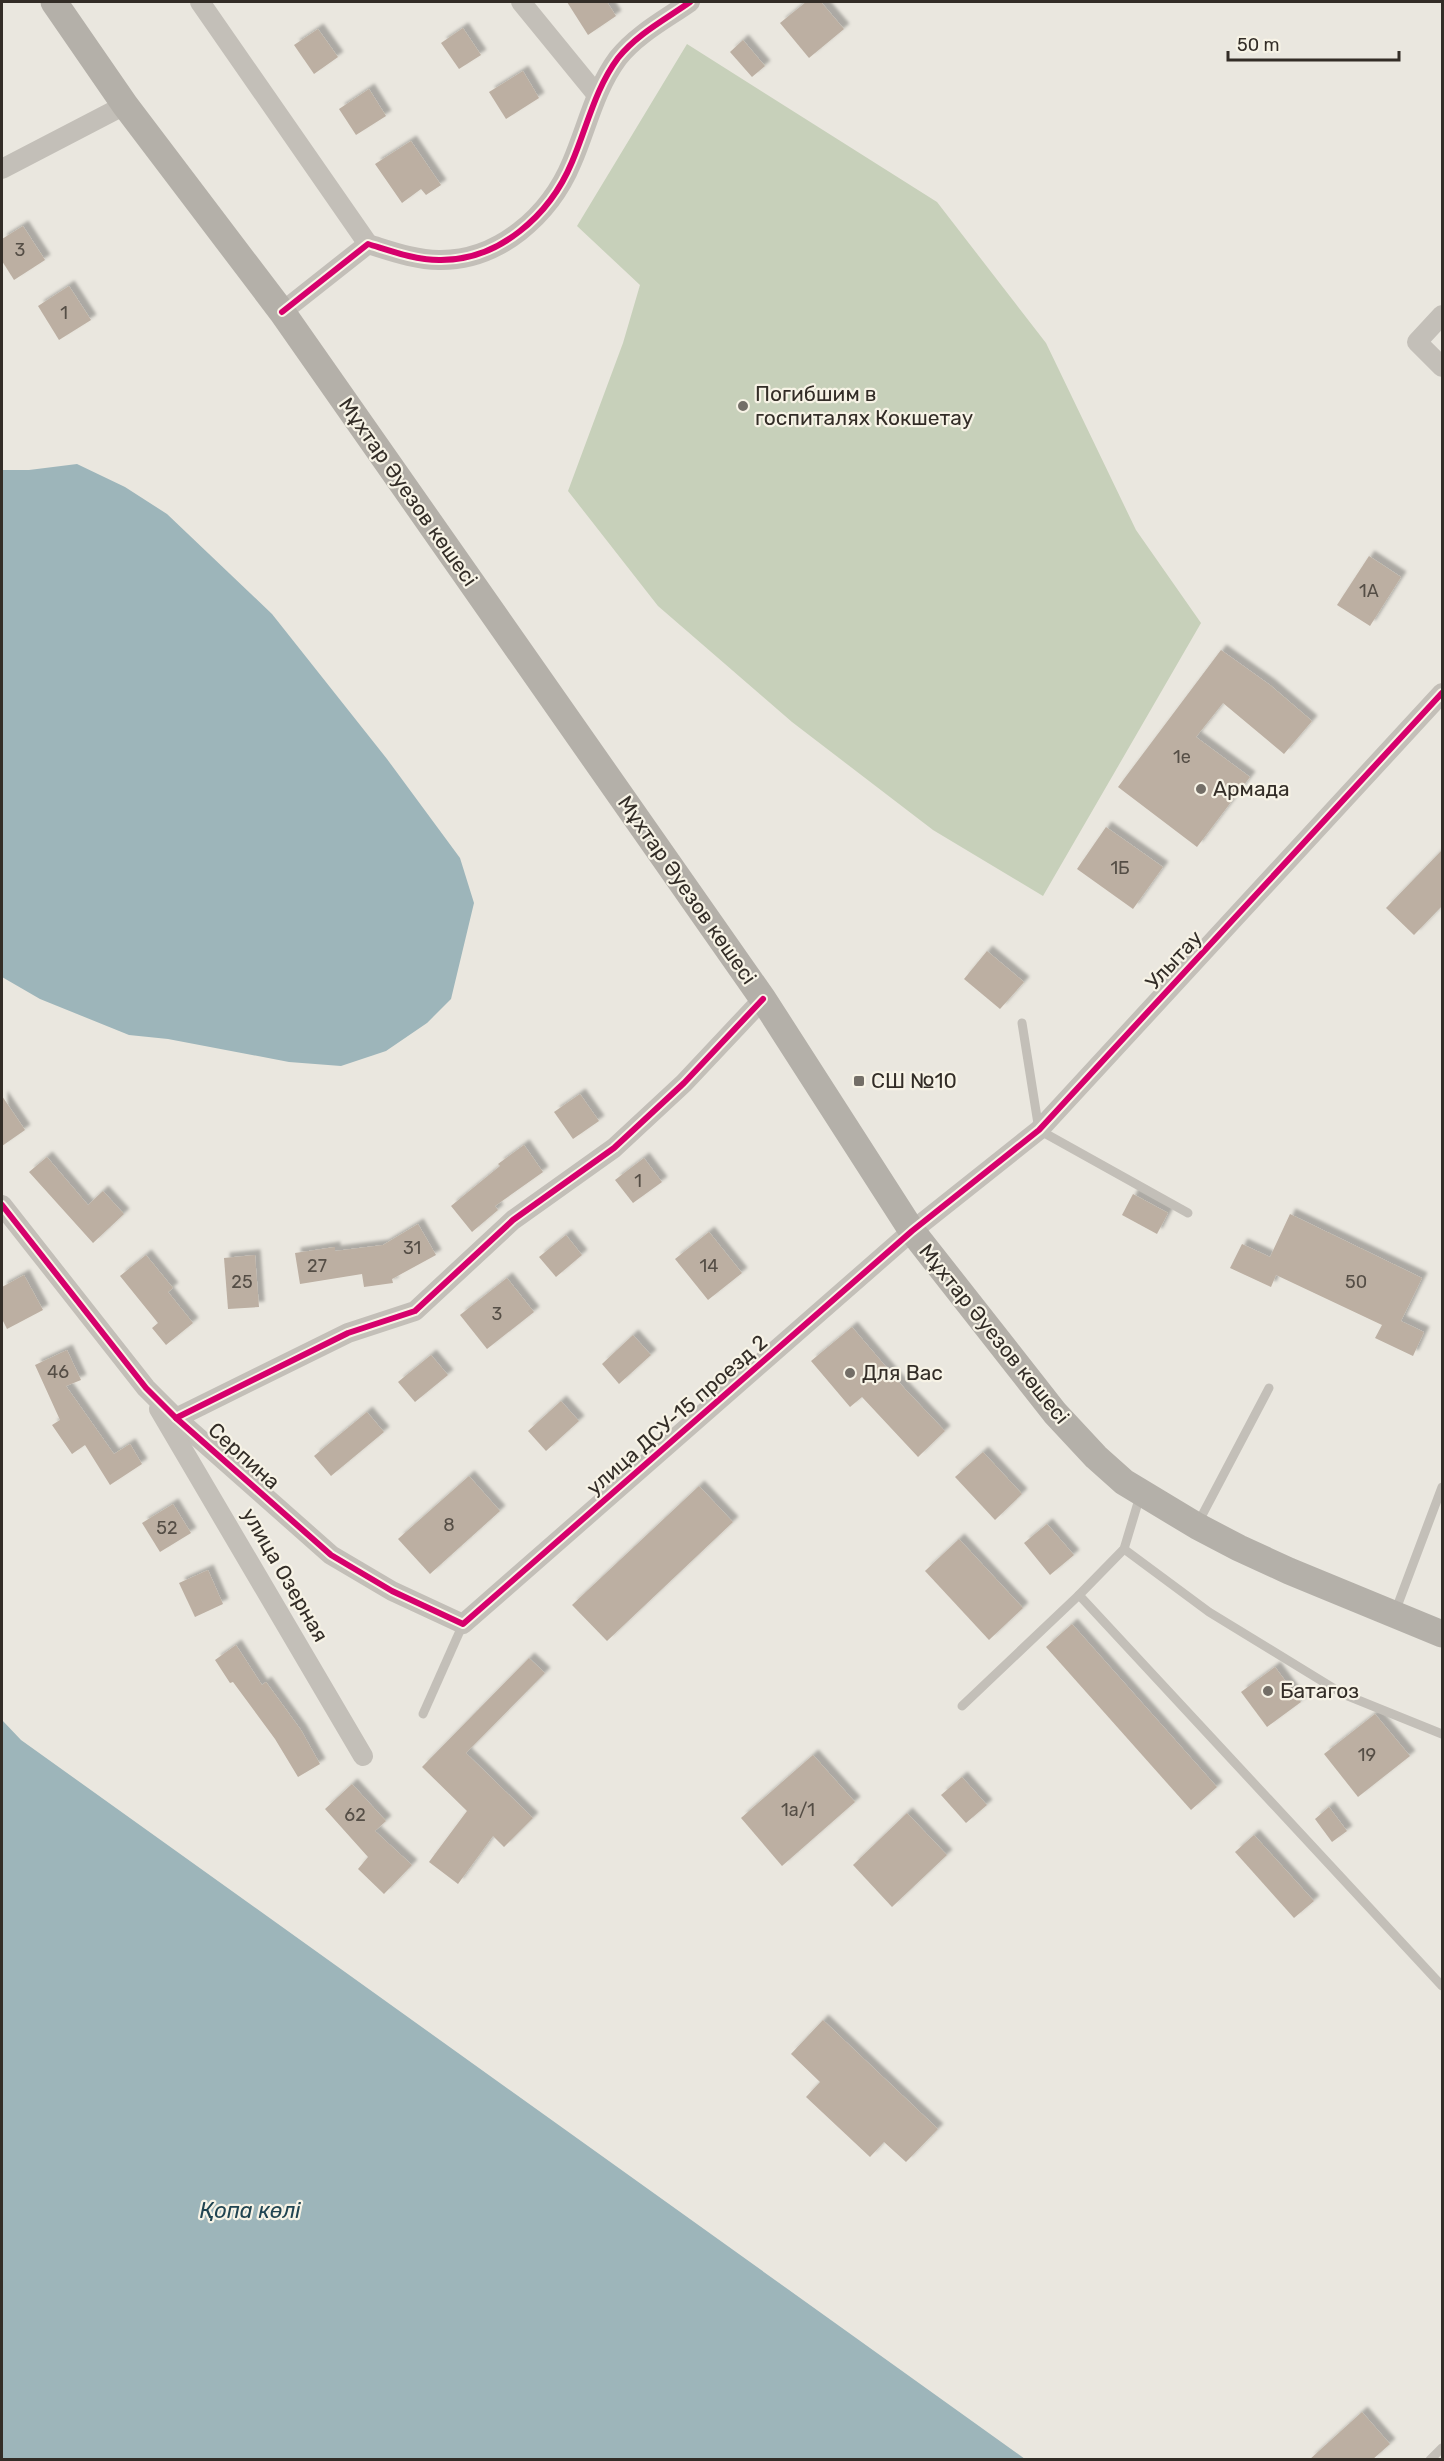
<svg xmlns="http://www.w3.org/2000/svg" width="1444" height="2461" viewBox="0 0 1444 2461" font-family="Rubik,sans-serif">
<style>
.green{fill:#c7d0ba}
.water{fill:#9db5ba}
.building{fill:#bcafa2;filter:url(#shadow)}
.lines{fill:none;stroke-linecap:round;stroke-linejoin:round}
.lane{stroke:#c3bfb8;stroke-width:9}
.street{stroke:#c3bfb8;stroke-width:20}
.secondary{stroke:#b4b0a9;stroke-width:27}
.cycleway-casing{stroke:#f7f3e6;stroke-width:10}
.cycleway{stroke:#d6006c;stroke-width:6}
.poi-dot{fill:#736e67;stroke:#f7f3e6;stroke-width:2}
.labels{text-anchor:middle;stroke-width:4.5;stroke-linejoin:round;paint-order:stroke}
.number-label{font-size:18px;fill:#554e46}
.poi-label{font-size:21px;fill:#332d27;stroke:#f7f3e6;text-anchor:start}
.street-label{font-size:21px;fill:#332d27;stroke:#f7f3e6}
.water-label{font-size:22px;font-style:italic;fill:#204451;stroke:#f7f3e6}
</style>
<defs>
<filter id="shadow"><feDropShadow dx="5.5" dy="-5.5" stdDeviation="1.5" flood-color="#0004"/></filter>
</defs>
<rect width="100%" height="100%" fill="#eae7df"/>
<!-- green -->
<path class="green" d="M687,44L937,202L1046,343L1136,530L1201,623L1043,896L933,830L792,722L658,606L568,491L623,343L640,285L577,226Z"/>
<!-- water -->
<g class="water">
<path d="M77,464L125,487L167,514L272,614L387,759L460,858L474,903L451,999L427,1023L386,1051L341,1066L289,1062L168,1039L129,1035L40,999L2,977V470H29Z"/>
<path d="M2,1720L21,1740L1025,2459H2Z"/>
</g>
<!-- building -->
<g class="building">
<path d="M567,2H607L616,16L588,35Z"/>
<path d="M806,2H821L844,29L809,58L780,23Z"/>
<path d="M463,28L481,55L459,69L441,43Z"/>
<path d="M318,29L338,57L314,74L294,45Z"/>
<path d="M743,40L765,66L752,77L730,52Z"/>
<path d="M523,71L539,98L506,119L489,92Z"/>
<path d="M369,89L386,116L356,135L339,109Z"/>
<path d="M411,141L441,185L426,195L421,189L402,203L375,164Z"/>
<path d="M23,226L45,260L14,280L2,261V239Z"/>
<path d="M69,286L91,320L59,340L38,306Z"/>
<path d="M1369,556L1401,577L1370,626L1337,605Z"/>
<path d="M1221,650L1270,685L1312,721L1284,754L1223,703L1196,737L1250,777L1197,847L1118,787Z"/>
<path d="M1106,827L1163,867L1133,909L1077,869Z"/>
<path d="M1443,849V905L1414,935L1386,908Z"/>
<path d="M987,951L1024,982L1000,1009L964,979Z"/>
<path d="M580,1094L599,1121L573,1139L554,1112Z"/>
<path d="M2,1096L25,1130L2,1146Z"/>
<path d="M524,1145L543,1172L495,1206L498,1210L472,1232L451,1206L500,1166L498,1164Z"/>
<path d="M47,1157L88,1205L103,1191L124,1214L93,1243L29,1172Z"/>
<path d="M644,1158L662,1182L633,1203L615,1180Z"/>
<path d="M1133,1194L1168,1213L1157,1234L1122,1215Z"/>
<path d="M1290,1214L1422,1278L1401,1321L1424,1332L1413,1356L1375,1338L1382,1325L1276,1275L1271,1287L1230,1268L1242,1244L1270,1257Z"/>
<path d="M418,1224L436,1255L392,1279L393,1283L364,1287L362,1274L300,1284L295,1253L335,1247V1251L383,1245Z"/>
<path d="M709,1232L742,1273L708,1300L675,1259Z"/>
<path d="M566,1235L582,1255L556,1277L539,1257Z"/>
<path d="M146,1255L173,1288L168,1292L193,1323L166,1345L152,1328L158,1323L120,1276Z"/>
<path d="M255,1255L259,1307L228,1309L224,1258Z"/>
<path d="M24,1275L43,1310L7,1329L2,1319V1287Z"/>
<path d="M507,1278L534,1312L487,1349L460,1315Z"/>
<path d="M852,1327L905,1389L945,1431L918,1457L862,1397L850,1407L811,1361Z"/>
<path d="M633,1335L651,1355L619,1384L602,1364Z"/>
<path d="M67,1350L81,1380L66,1386L114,1454L130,1444L142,1464L110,1485L85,1445L72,1454L52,1425L60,1420L35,1365Z"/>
<path d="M431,1355L448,1375L415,1402L398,1382Z"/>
<path d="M561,1401L579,1421L546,1451L528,1431Z"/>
<path d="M367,1412L384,1432L331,1476L314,1456Z"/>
<path d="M983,1452L1022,1494L995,1520L955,1477Z"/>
<path d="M469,1476L500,1511L430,1574L398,1539Z"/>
<path d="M699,1486L733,1522L607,1641L572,1605Z"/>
<path d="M173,1504L191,1533L160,1552L142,1523Z"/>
<path d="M1047,1524L1074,1555L1050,1575L1024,1543Z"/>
<path d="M959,1539L1023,1608L989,1640L925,1571Z"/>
<path d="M208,1570L223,1604L195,1617L179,1583Z"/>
<path d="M1072,1624L1217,1787L1191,1810L1046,1647Z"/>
<path d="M236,1645L262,1685L266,1682L301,1730L320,1764L298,1777L275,1739L233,1682L230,1683L215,1660Z"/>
<path d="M529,1658L545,1673L466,1753L533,1818L504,1847L493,1836L458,1884L429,1862L467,1811L422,1767Z"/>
<path d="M1275,1667L1301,1702L1267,1727L1241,1692Z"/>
<path d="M1375,1714L1410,1756L1358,1797L1324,1754Z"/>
<path d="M813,1755L855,1802L782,1866L741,1818Z"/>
<path d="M962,1777L987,1805L966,1823L941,1795Z"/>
<path d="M352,1784L386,1821L375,1831L412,1865L384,1894L358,1869L368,1857L325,1809Z"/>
<path d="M1329,1807L1347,1831L1332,1842L1315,1819Z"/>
<path d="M907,1813L947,1855L892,1907L853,1865Z"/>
<path d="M1254,1835L1314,1901L1294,1918L1235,1852Z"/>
<path d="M823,2020L938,2129L906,2162L884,2142L870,2157L806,2097L820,2082L791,2054Z"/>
<path d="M1362,2412L1390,2444L1372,2460H1309Z"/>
</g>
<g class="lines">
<!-- lane -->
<g class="lane">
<path d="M1022,1023L1039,1130L1188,1213"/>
<path d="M1140,1496L1124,1549L1079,1595L1442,1986"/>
<path d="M1198,1523L1269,1388"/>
<path d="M1124,1549L1209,1612L1343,1694L1442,1734"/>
<path d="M1395,1612L1442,1487"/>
<path d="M962,1706L1079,1595"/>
<path d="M423,1714L463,1624"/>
<path d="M1430,2460L1442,2448"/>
</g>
<!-- street -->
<g class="street">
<path d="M200,2L368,244"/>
<path d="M521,2L597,95"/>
<path d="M2,169L125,105"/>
<path d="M282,312L368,244C391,251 415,260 439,260C499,261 550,215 572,162C587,127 595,89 618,58C637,34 666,19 690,2"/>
<path d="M1442,315L1417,342L1442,367"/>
<path d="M2,1205L146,1388L176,1418L331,1555L392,1591L463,1624L912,1231L1039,1130L1442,693"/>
<path d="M159,1409L363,1756"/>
<path d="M176,1418L348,1333L415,1311L513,1220L614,1148L684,1083L763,999"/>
</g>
<!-- secondary -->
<path class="secondary" d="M54,2L125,105L282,312L763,999L912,1231L1055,1413L1096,1457L1124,1482L1197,1526L1239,1548L1289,1571L1442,1634"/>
<defs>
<g id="cycleway">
<path d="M282,312L368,244C391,251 415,260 439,260C499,261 550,215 572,162C587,127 595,89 618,58C637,34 666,19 690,2"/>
<path d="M2,1205L146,1388L176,1418L331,1555L392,1591L463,1624L912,1231L1039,1130L1442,693"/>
<path d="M176,1418L348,1333L415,1311L513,1220L614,1148L684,1083L763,999"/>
</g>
</defs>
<!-- cycleway casing -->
<use href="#cycleway" class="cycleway-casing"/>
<!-- cycleway -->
<use href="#cycleway" class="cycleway"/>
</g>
<!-- markers -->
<g class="poi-dot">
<circle cx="743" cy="406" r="6"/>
<circle cx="1201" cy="789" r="6"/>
<rect x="853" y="1075" width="12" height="12" rx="3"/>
<circle cx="850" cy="1373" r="6"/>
<circle cx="1268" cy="1691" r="6"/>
</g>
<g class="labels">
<!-- number labels -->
<g class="number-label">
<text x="20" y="256">3</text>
<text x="64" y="319">1</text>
<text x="1369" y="597">1А</text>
<text x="1182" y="763">1е</text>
<text x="1120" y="874">1Б</text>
<text x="638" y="1187">1</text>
<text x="412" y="1254">31</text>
<text x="317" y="1272">27</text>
<text x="709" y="1272">14</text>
<text x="242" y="1288">25</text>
<text x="1356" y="1288">50</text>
<text x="497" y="1320">3</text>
<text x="58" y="1378">46</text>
<text x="449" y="1531">8</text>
<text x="167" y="1534">52</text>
<text x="1367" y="1761">19</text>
<text x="798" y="1816">1а/1</text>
<text x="355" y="1821">62</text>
</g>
<!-- poi labels -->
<g class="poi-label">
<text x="755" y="401">Погибшим в<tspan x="755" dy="24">госпиталях Кокшетау</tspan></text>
<text x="1213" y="796">Армада</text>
<text x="871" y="1088">СШ №10</text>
<text x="862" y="1380">Для Вас</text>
<text x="1280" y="1698">Батагоз</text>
</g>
<!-- street labels -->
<g class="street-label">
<text transform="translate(408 492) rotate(55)" y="7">Мұхтар Әуезов көшесі</text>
<text transform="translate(687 890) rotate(55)" y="7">Мұхтар Әуезов көшесі</text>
<text transform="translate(1174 960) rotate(-47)" y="7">Улытау</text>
<text transform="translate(994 1334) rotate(51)" y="7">Мұхтар Әуезов көшесі</text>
<text transform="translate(677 1415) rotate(-41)" y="7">улица ДСУ-15 проезд 2</text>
<text transform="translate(244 1456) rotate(42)" y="7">Серпина</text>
<text transform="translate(285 1575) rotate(60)" y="7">улица Озерная</text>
</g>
<!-- water labels -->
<g class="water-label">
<text x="250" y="2218">Қопа көлі</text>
</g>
</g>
<!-- border -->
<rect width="1444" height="2461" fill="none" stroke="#332d27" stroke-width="6"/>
<!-- scale -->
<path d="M1228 51v9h171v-9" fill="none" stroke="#332d27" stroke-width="3"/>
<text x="1237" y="51" font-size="18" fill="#332d27" stroke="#f7f3e6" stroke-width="4.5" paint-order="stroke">50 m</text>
</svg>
